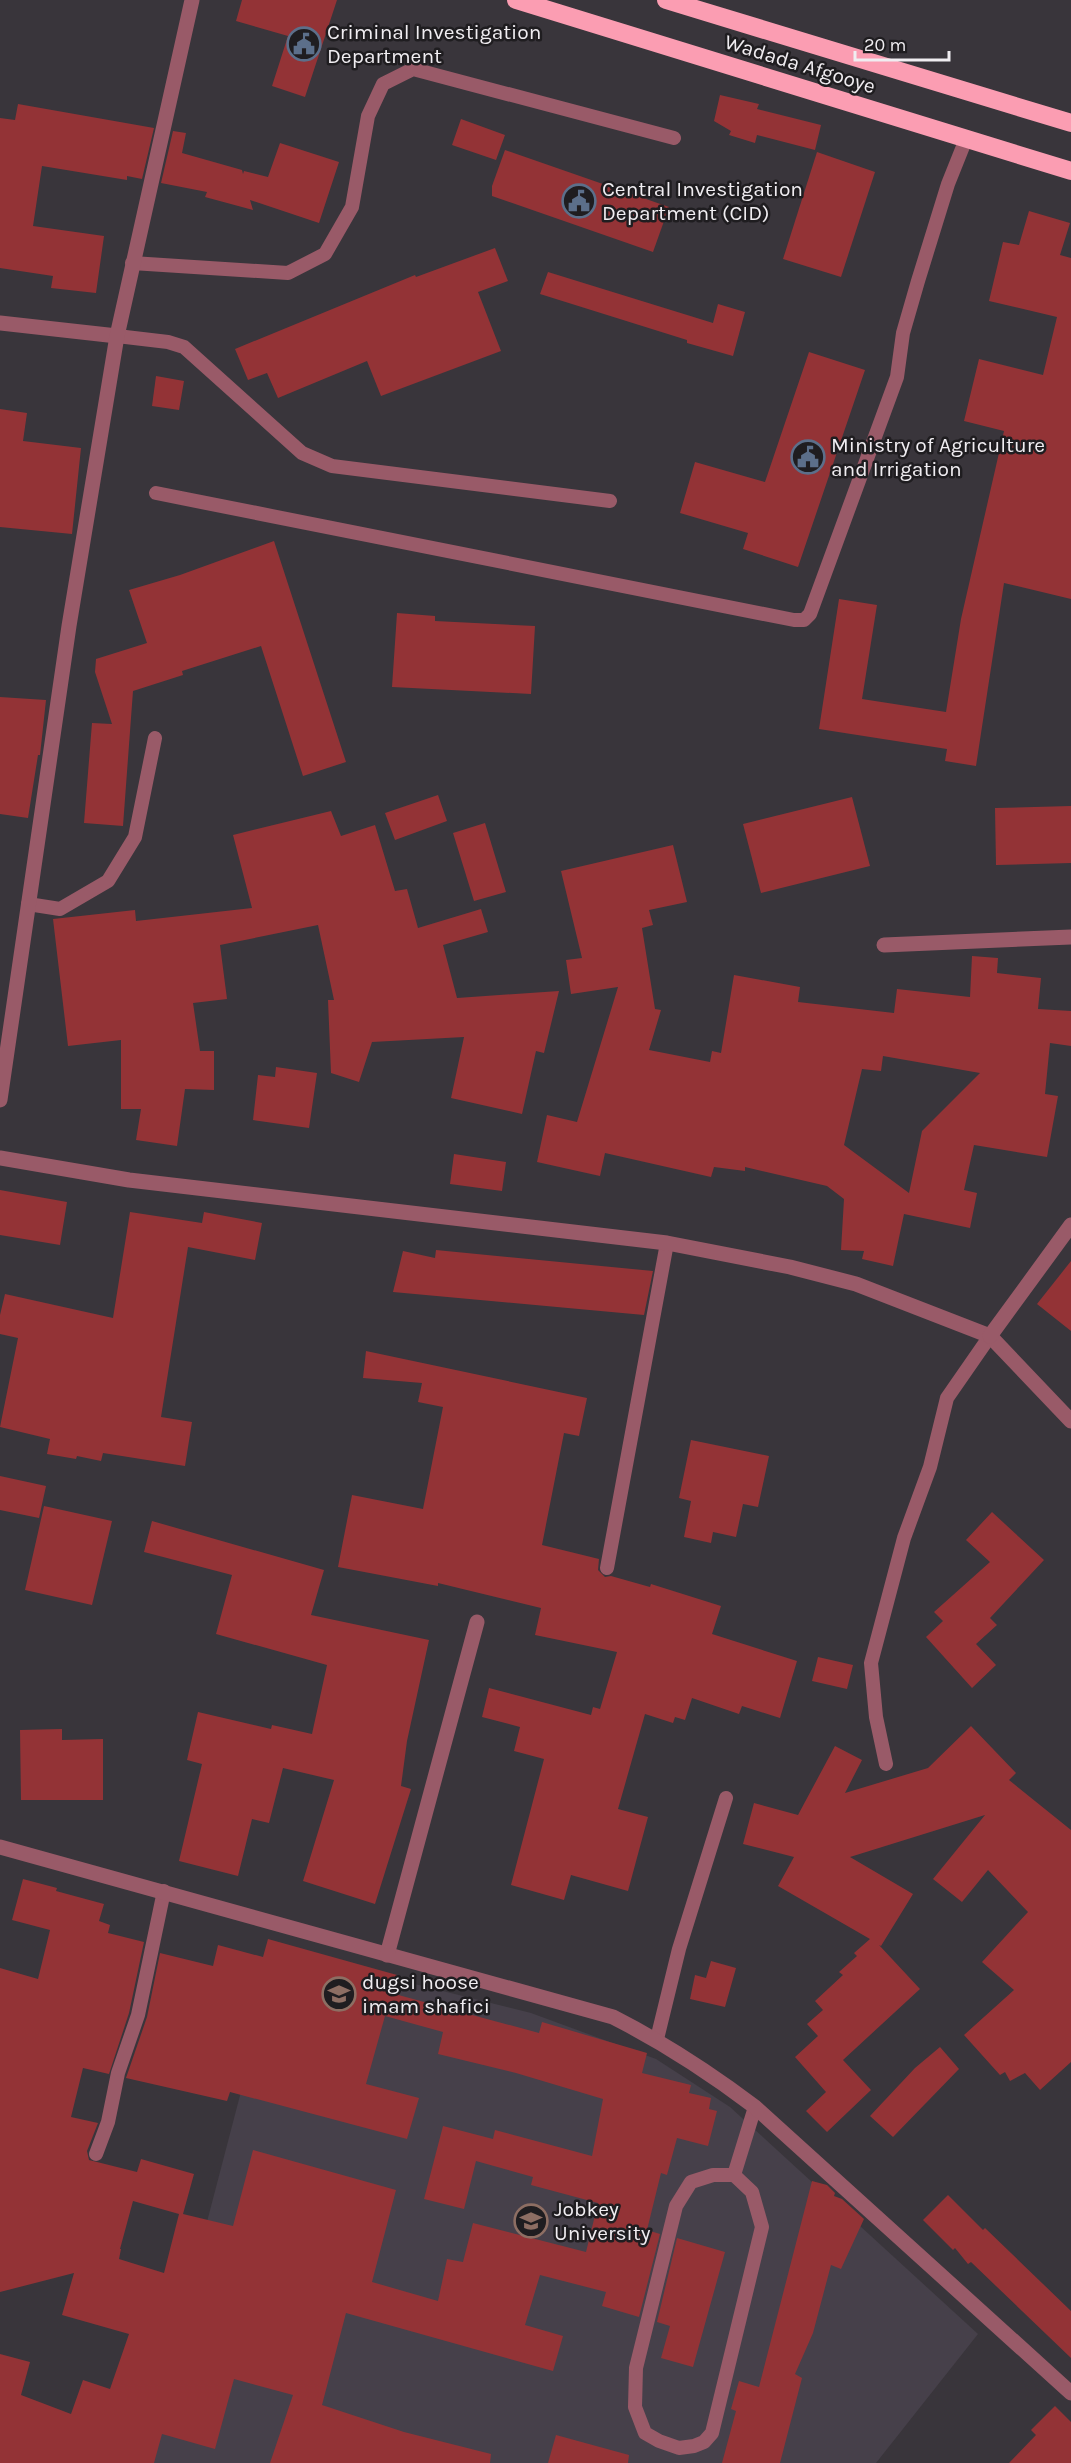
<svg xmlns="http://www.w3.org/2000/svg" width="1071" height="2463" viewBox="0 0 1071 2463" font-family="Karla,sans-serif">
<style>
.built{fill:#46404a}
.building{fill:#933336;fill-rule:evenodd}
.lines{fill:none;stroke-linecap:round;stroke-linejoin:round}
.lane{stroke:#995a68;stroke-width:14}
.street{stroke:#995a68;stroke-width:15}
.highway{stroke:#fb9db2;stroke-width:18}
.labels{text-anchor:middle;stroke-width:5;stroke-linejoin:round;paint-order:stroke}
.poi-label{font-size:21px;fill:#f0edf1;stroke:#1f1d20;text-anchor:start}
.street-label{font-size:21px;fill:#f0edf1;stroke:#1f1d20}
</style>
<rect width="100%" height="100%" fill="#39353b"/>
<!-- built -->
<path class="built" d="M278,1950L531,2013L656,2059L730,2107L978,2334L876,2463H144Z"/>
<!-- building -->
<g class="building">
<path d="M242,0H337L305,97L272,86L288,36L236,21Z"/>
<path d="M720,95L759,104L757,109L821,125L815,150L757,135L755,143L729,135L731,131L714,121Z"/>
<path d="M18,104L154,128L142,179L127,176V180L42,166L33,226L104,236L96,293L51,288L53,276L0,268V118L15,120Z"/>
<path d="M461,119L505,135L496,160L452,145Z"/>
<path d="M173,131L186,133L182,153L242,170L243,174L244,171L268,177L280,143L339,162L319,223L250,200L253,210L205,197L207,192L161,183Z"/>
<path d="M505,150L669,207L653,252L492,196V186Z"/>
<path d="M817,152L875,172L841,277L783,259Z"/>
<path d="M1029,211L1070,223L1060,255L1071,258V599L1004,583L976,766L945,761L947,749L819,729L839,599L877,605L862,699L946,712L961,619L1004,431L964,421L979,359L1043,375L1057,317L989,301L1003,242L1019,245Z"/>
<path d="M495,248L508,281L478,292L501,351L381,396L367,361L278,398L267,373L248,380L235,349L415,275L416,277Z"/>
<path d="M548,272L713,323L718,304L745,312L733,356L687,343V340L540,294Z"/>
<path d="M809,352L865,370L798,567L743,549L748,533L680,513L695,462L765,482Z"/>
<path d="M156,376L184,381L179,410L152,406Z"/>
<path d="M0,409L27,413L23,441L81,448L72,534L0,527Z"/>
<path d="M274,541L346,762L303,776L261,646L182,671L183,675L133,691L123,826L84,823L92,723L112,724L95,672L96,659L147,643L129,590L180,575Z"/>
<path d="M397,613L435,616V621L535,626L531,694L392,687Z"/>
<path d="M0,697L46,700L40,755H38L28,818L0,814Z"/>
<path d="M438,795L447,821L395,840L385,813Z"/>
<path d="M852,797L870,866L761,893L743,824Z"/>
<path d="M1071,806V863L996,865L995,808Z"/>
<path d="M331,811L341,836L375,825L395,891L407,889L418,928L481,909L488,932L443,945L457,998L559,991L544,1053L536,1051L522,1114L451,1098L464,1037L372,1042L359,1082L331,1073L328,1000H334L318,925L220,945L227,999L193,1003L200,1051H214V1090L185,1089L177,1146L136,1140L141,1109H121V1040L68,1046L53,919L135,910L136,921L252,908L233,835Z"/>
<path d="M485,823L506,892L474,901L453,833Z"/>
<path d="M673,845L687,902L649,910L653,925L642,928L655,1009L661,1010L649,1050L710,1062L712,1051L721,1053L734,975L800,987L798,1002L894,1013L897,989L970,997L972,956L998,958L997,973L1041,978L1038,1009L1071,1011V1046L1050,1043L1045,1094L1058,1096L1047,1157L974,1145L964,1190L977,1193L970,1228L904,1214L893,1266L862,1259L864,1251L841,1250L844,1199L827,1186L745,1167V1171L714,1167L711,1177L605,1153L600,1176L537,1162L547,1115L577,1122L618,987L571,994L566,960L582,958L561,871ZM883,1056L980,1073L922,1131L909,1193L844,1145L862,1069L881,1071Z"/>
<path d="M276,1067L317,1073L309,1128L253,1120L258,1075L275,1077Z"/>
<path d="M454,1154L506,1162L502,1191L450,1184Z"/>
<path d="M0,1190L67,1202L60,1245L0,1235Z"/>
<path d="M130,1212L202,1223L204,1212L262,1223L255,1260L188,1247L161,1417L192,1422L185,1466L103,1453L101,1461L77,1456L76,1459L47,1454L50,1439L0,1427L18,1338L0,1334V1315L5,1294L113,1318Z"/>
<path d="M436,1250L653,1271L644,1315L393,1292L403,1251L435,1258Z"/>
<path d="M1071,1261V1331L1037,1304Z"/>
<path d="M366,1351L587,1398L579,1436L564,1433L542,1545L599,1559L598,1570L605,1577L611,1576L650,1587L651,1584L721,1606L712,1634L797,1661L780,1718L742,1706L739,1714L692,1698L685,1720L675,1717L673,1723L645,1714L618,1809L648,1817L628,1891L571,1875L564,1900L511,1885L544,1759L514,1751L520,1727L482,1717L489,1688L591,1715L593,1707L600,1709L617,1652L535,1635L541,1608L438,1583V1586L338,1567L352,1495L423,1509L443,1407L418,1402L422,1383L363,1378Z"/>
<path d="M691,1440L769,1456L758,1507L743,1504L736,1537L713,1532L711,1543L684,1537L691,1501L679,1498Z"/>
<path d="M0,1476L46,1486L39,1518L0,1510Z"/>
<path d="M44,1506L112,1521L92,1605L25,1590Z"/>
<path d="M992,1512L1044,1560L990,1618L997,1625L976,1644L996,1665L972,1688L926,1637L943,1621L934,1612L990,1562L966,1540Z"/>
<path d="M152,1521L324,1570L311,1615L429,1640L407,1741L401,1786L411,1789L375,1904L303,1881L334,1780L283,1768L269,1823L252,1819L238,1876L179,1861L202,1764L187,1760L198,1712L271,1729L272,1725L312,1734L327,1665L216,1634L232,1575L144,1552Z"/>
<path d="M818,1657L853,1665L847,1689L812,1681Z"/>
<path d="M971,1726L1016,1773L1009,1780L1071,1830V2062L1040,2090L1025,2073L1010,2081L1005,2072L1000,2075L964,2035L1014,1990L982,1962L1028,1912L988,1870L962,1902L933,1879L985,1815L850,1857L913,1894L881,1946L879,1945L920,1989L843,2060L871,2090L827,2132L806,2111L826,2092L795,2057L818,2036L807,2024L823,2010L815,2001L843,1975L839,1972L857,1956L854,1953L870,1939L778,1886L794,1857L743,1844L754,1803L798,1815L835,1746L862,1760L845,1793L928,1768Z"/>
<path d="M62,1729V1740L103,1739V1800H21L20,1730Z"/>
<path d="M23,1879L57,1888L56,1891L104,1904L99,1921L110,1925L108,1933L144,1942L129,2013L109,2074L83,2068L71,2117L98,2123L87,2151L89,2160L137,2172L141,2159L194,2174L183,2214L233,2226L253,2150L396,2190L372,2282L438,2301L447,2259L463,2262L473,2223L586,2252L598,2203L531,2185L533,2177L476,2161L464,2209L424,2199L443,2126L493,2139L495,2130L592,2156L603,2099L516,2073L438,2054L443,2032L385,2016L366,2084L419,2098L407,2139L230,2092L227,2101L126,2078L147,2017L160,1953L213,1966L218,1945L263,1957L268,1939L397,1975L391,1993L539,2033L542,2022L647,2053L642,2073L691,2085L689,2093L711,2098L709,2109L717,2111L708,2146L677,2138L667,2175L661,2173L647,2230L660,2234L639,2317L602,2306L606,2292L540,2275L525,2325L563,2336L553,2371L346,2313L322,2405L404,2432L491,2454L490,2463H270L293,2395L234,2379L215,2449L162,2434L154,2463H0V2354L30,2362L21,2395L71,2414L83,2380L110,2389L129,2334L62,2315L74,2273L0,2292V1968L38,1979L50,1930L12,1920ZM133,2201L179,2214L164,2273L119,2259L121,2249H120Z"/>
<path d="M711,1961L736,1968L725,2007L690,1999L695,1975L706,1978Z"/>
<path d="M940,2047L959,2069L893,2137L870,2116L915,2068Z"/>
<path d="M812,2181L827,2185L835,2193L834,2196L842,2199L864,2219L841,2269L831,2265L813,2333L795,2374L802,2378L780,2463H722L736,2411L731,2409L739,2381L759,2387Z"/>
<path d="M948,2195L983,2230L985,2228L1071,2311V2358L971,2262L968,2264L955,2248L953,2250L923,2220Z"/>
<path d="M677,2238L725,2252L693,2367L661,2358L670,2326L657,2322Z"/>
<path d="M1055,2406L1071,2422V2463H1009L1036,2435L1031,2430Z"/>
<path d="M556,2435L629,2455L628,2463H548Z"/>
</g>
<g class="lines">
<!-- lane -->
<g class="lane">
<path d="M132,263L288,273L325,254L352,207L368,116L383,84L413,69L674,138"/>
<path d="M117,336L168,342L184,347L302,453L332,466L610,501"/>
<path d="M156,493L794,620H804L810,614L897,377L903,333L918,281L948,184L966,139"/>
<path d="M28,904L60,909L108,881L135,837L155,738"/>
<path d="M607,1568L667,1243"/>
<path d="M886,1764L876,1717L871,1663L904,1538L930,1467L947,1398L990,1336"/>
<path d="M657,2039L679,1949L726,1798"/>
<path d="M96,2154L108,2122L118,2073L138,2015L164,1891"/>
<path d="M734,2175H713L691,2182L676,2206L636,2368L635,2407L645,2433L659,2441L679,2448L694,2446L704,2442L712,2433L762,2227L752,2192L734,2175L755,2107"/>
</g>
<!-- street -->
<g class="street">
<path d="M0,323L117,336"/>
<path d="M884,945L1071,937"/>
<path d="M0,1100L69,626L117,336L192,0"/>
<path d="M0,1158L129,1180L667,1243L790,1267L856,1284L990,1336L1071,1421"/>
<path d="M990,1336L1071,1225"/>
<path d="M0,1847L613,2017C664,2043 710,2073 755,2107L1071,2393"/>
<path d="M387,1955L477,1622"/>
</g>
<!-- highway -->
<g class="highway">
<path d="M516,0L1071,171"/>
<path d="M666,0L1071,123"/>
</g>
</g>
<!-- icons -->
<defs>
<symbol id="civic-ring" viewBox="-11 -11 22 22"><circle r="9.5" fill="#1f1d20" stroke="#5c6f8a" stroke-width="1.5"/><path d="M-.6-6.5H3V-4.5H.6V-3L4-1V1h2V6H-6V1h2V-1L-.6-3ZM-1.2 2.5V6h2.4V2.5Z" fill="#5c6f8a"/></symbol>
<symbol id="school-ring" viewBox="-11 -11 22 22"><circle r="9.5" fill="#1f1d20" stroke="#8d6e63" stroke-width="1.5"/><path d="M0-5L7-2L0 1L-7-2ZM-4 1L0 2.5L4 1V4Q0 6-4 4Z" fill="#8d6e63"/></symbol>
<symbol id="university-ring" viewBox="-11 -11 22 22"><circle r="9.5" fill="#1f1d20" stroke="#8d6e63" stroke-width="1.5"/><path d="M0-5L7-2L0 1L-7-2ZM-4 1L0 2.5L4 1V4Q0 6-4 4Z" fill="#8d6e63"/></symbol>
</defs>
<g fill-rule="evenodd">
<use href="#civic-ring" x="285" y="25" width="38" height="38"/>
<use href="#civic-ring" x="560" y="182" width="38" height="38"/>
<use href="#civic-ring" x="789" y="438" width="38" height="38"/>
<use href="#school-ring" x="320" y="1975" width="38" height="38"/>
<use href="#university-ring" x="512" y="2202" width="38" height="38"/>
</g>
<g class="labels">
<!-- poi labels -->
<g class="poi-label">
<text x="327" y="39">Criminal Investigation<tspan x="327" dy="24">Department</tspan></text>
<text x="602" y="196">Central Investigation<tspan x="602" dy="24">Department (CID)</tspan></text>
<text x="831" y="452">Ministry of Agriculture<tspan x="831" dy="24">and Irrigation</tspan></text>
<text x="362" y="1989">dugsi hoose<tspan x="362" dy="24">imam shafici</tspan></text>
<text x="554" y="2216">Jobkey<tspan x="554" dy="24">University</tspan></text>
</g>
<!-- street labels -->
<g class="street-label">
<text transform="translate(800 64) rotate(17)" y="7">Wadada Afgooye</text>
</g>
</g>
<!-- scale -->
<path d="M855 51v9h94v-9" fill="none" stroke="#f0edf1" stroke-width="3"/>
<text x="864" y="51" font-size="18" fill="#f0edf1" stroke="#1f1d20" stroke-width="4.5" paint-order="stroke">20 m</text>
</svg>
